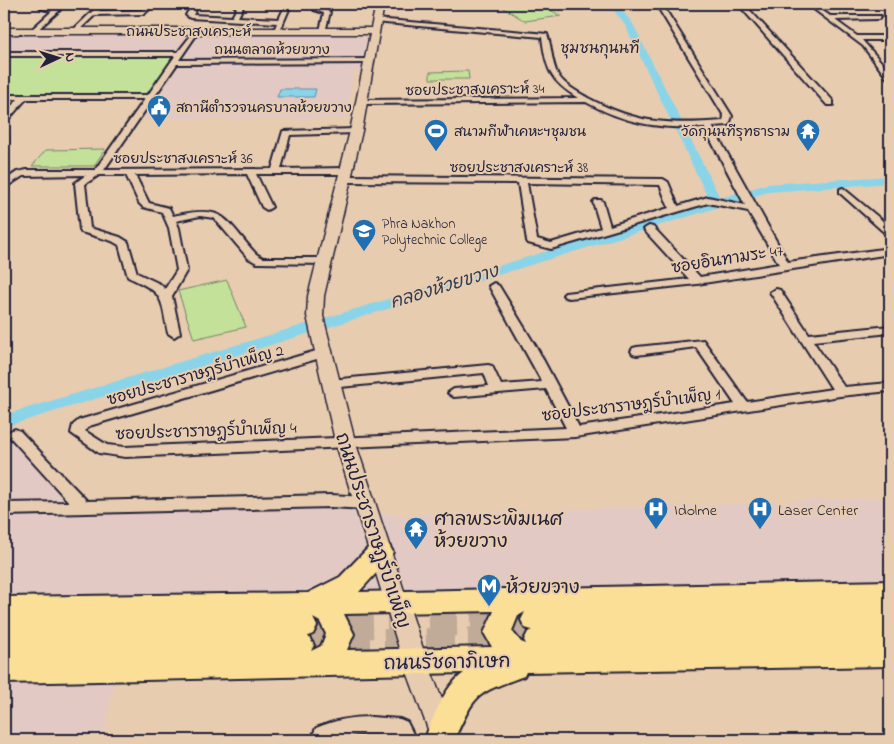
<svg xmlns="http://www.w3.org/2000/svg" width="894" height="744" viewBox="0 0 894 744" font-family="'Indie Flower','Playpen Sans Thai',sans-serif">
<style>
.built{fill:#e3c9c3}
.green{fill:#c3e199;stroke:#72826a}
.water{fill:#89d4e9;stroke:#608da3}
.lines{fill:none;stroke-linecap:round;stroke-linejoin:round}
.canal{fill:#89d4e9;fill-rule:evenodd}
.primary-tunnel{stroke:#c0aa98;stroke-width:28;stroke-dasharray:28 14;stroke-linecap:butt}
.street-casing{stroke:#22223b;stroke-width:4}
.secondary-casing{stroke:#22223b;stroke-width:3}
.primary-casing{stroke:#22223b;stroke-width:4}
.street{fill:#e8ccaf;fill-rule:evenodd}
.secondary{fill:#e8ccaf;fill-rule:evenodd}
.primary{fill:#fbdf96;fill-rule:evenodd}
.labels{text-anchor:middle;stroke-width:4;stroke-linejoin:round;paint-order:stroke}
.far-street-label{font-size:14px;fill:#22223b;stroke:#e8ccaf}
.far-poi-label{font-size:14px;fill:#22223b;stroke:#e8ccaf;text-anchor:start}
.far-neighbourhood-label{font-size:15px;fill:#22223b;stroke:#e8ccaf}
.street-label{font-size:16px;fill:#22223b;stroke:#e8ccaf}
.poi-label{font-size:16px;fill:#22223b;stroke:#e8ccaf;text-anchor:start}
.water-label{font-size:18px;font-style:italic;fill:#313d55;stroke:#e8ccaf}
.near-poi-label{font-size:19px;fill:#22223b;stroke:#e8ccaf;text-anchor:start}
.near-street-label{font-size:19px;fill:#22223b;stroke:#e8ccaf}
</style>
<rect width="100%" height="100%" fill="#e8ccaf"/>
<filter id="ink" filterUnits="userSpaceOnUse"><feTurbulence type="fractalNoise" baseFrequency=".02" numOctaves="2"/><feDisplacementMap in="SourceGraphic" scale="10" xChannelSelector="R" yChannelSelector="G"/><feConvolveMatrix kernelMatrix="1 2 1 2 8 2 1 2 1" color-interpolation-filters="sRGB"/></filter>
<g filter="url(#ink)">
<!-- built -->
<g class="built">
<path d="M7,33H367L364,72H354L345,119H143L184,56L4,57V35Z"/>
<path d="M4,431L70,502L340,507L399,515L890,498V585L4,600Z"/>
<path d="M115,679L103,740H4V683Z"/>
</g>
<!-- green -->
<g class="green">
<path d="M511,4H540L561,16L525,21L499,5Z"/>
<path d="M175,56L150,95L4,96V57Z"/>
<path d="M468,71L469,79H430V72Z"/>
<path d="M105,149L94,166H32L46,150Z"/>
<path d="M227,280L246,327L194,339L178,291Z"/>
</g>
<!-- water -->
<path class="water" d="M280,89H316L314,97H277Z"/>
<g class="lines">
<!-- canal -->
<path class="canal" d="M609,4H617L633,24L720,198L767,184L890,176V183L768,192L4,427V415L710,202L625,25Z"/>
<!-- primary-tunnel -->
<g class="primary-tunnel">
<path d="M303,626L535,620"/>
<path d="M300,645L538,640"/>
</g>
<defs>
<g id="street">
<path d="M43,4H49L47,7L60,10L35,32H31V30L52,11L42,9L40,7Z"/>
<path d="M100,4H106L99,11L142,10L149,4H155L144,14L95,15L78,31H74V29Z"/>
<path d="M193,4H199L193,15L232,17L237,8L232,4H239L243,7L238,17L279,19L285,6L290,7L281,28L278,30L275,28L277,23L190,18L186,15Z"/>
<path d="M313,4H319V8L330,12L325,32L320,31L324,13L314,10Z"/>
<path d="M656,4H662L732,116L729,125L712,126L788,262L890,248V254L697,284L569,298L565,297L563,295L565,293L689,279L645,231L644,229L649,226L653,227L700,277L779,264L748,211L708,203L551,249L528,243L527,241L518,183L346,182L341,179L346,176L663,179L668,182L678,206L708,197L745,205L704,127C659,129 626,124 586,102L363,104L359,102L363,100L578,98C550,81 546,69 542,37L374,22V20L376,19L547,34C552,47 551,62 558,75C564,85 578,92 588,98C638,124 668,125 723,121L724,116ZM527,183L660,185L669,208L610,226L603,202L601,200H595L593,202L601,228L551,243L537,239Z"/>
<path d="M738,4H762L759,6H746L833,101V105H827Z"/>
<path d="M807,4H813L830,16H881L879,19L835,20L857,36H890V40H862L890,72V78H887L863,46Z"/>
<path d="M196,29L199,31L179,60L370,59L373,61L370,63L177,64L104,170L272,169L283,131L356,129L360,131L356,133L290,135L281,169L347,168L351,171L347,174H256L272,207L267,210L262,207L247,174L135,175L149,203L169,208L173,216C225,204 223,217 256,254L263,258H325L330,261L325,264L257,263L248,258L214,218L200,216L176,221L179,228L187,270L172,296L180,333L174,337L168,333C160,295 165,294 128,277L119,245L112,241L81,232L80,230L75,183L86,175L23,176L4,188V181L17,172L27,170H95L145,99H26L7,121H4V114L18,99H4V95H148L175,56H4V52H178ZM99,175H126L139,203L143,207L162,212L169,228L177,270L165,289L160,284L137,273L128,242L120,237L90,228L85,184Z"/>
<path d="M4,133L8,135V142L4,145Z"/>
<path d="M843,188L890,227V235L886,234L840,193V189Z"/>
<path d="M494,283L499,286L538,350L579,427L735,404L696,347L637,355L633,354L631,351L633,348L637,347L703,340L747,402L832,389L770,292L776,289L780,290L809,334L890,326V333L813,341L844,387L890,383V391L840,396L575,437L125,457L99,453L71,433L73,425L79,420L323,349L327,350L329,353L327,356L89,426L85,431L107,445L125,447L566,428L546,389L454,397L448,393L454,389L489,386L484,373L330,388L324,384L330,380L488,365L492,366L501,385L542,382L489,286Z"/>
<path d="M15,429L20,431L87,501L331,495L365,497L370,499L372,503L370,507L365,509L331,507L4,515V503L69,502L10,437L8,434L10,431Z"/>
<path d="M371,717L400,719L407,722L416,740H397L394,736C380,735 365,734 351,736C337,737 325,741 311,740L316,728C335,720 351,717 371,717Z"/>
</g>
<path id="secondary" d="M376,4H384L362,131L324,296L323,316L355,441L427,661L458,740H432L403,661L335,441L307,316L308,296L350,131L370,34H4V28H371Z"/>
<path id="primary" d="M380,542L389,545L393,552L389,559L359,592L890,581V666L526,672L524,676C475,694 476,692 454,740H430L427,733C436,712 444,687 464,673L4,683V597L308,593L340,577L371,545ZM494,611L484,633L492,647L347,650L354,634L344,614ZM525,612L521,620L525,628L532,630L528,632L524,640L526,644L521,642L512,631L518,616ZM313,618L320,622L326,634L321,646L311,651L314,645L308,636L313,634L317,626Z"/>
</defs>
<!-- street casing -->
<use href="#street" class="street-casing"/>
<!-- secondary casing -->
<use href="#secondary" class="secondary-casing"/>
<!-- primary casing -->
<use href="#primary" class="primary-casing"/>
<!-- street -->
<use href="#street" class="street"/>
<!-- secondary -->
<use href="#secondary" class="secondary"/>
<!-- primary -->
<use href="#primary" class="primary"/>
</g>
</g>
<!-- icons -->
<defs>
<symbol id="civic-pin" viewBox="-11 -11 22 30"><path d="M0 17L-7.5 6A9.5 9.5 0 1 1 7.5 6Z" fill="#1f6fb2" stroke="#e8ccaf"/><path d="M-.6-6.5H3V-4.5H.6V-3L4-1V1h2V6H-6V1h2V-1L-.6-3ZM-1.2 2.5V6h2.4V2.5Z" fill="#fff"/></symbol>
<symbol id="stadium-pin" viewBox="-11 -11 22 30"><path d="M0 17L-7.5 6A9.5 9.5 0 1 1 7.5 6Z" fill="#1f6fb2" stroke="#e8ccaf"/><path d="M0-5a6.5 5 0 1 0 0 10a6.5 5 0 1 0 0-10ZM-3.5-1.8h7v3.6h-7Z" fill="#fff"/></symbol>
<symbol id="temple-pin" viewBox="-11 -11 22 30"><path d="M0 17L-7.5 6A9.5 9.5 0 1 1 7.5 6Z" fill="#1f6fb2" stroke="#e8ccaf"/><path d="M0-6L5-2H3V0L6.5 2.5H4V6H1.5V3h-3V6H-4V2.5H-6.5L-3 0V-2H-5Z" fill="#fff"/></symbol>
<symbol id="university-pin" viewBox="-11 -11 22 30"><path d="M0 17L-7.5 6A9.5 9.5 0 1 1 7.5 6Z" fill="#1f6fb2" stroke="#e8ccaf"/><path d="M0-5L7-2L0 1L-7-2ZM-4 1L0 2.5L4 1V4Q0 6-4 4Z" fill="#fff"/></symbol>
<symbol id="hospital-pin" viewBox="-11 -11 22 30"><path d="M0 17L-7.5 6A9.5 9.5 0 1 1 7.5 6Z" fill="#1f6fb2" stroke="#e8ccaf"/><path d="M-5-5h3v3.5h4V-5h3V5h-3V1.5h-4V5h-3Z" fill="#fff"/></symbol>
<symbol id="metro-pin" viewBox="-11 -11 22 30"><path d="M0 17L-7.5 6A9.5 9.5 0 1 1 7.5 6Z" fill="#1f6fb2" stroke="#e8ccaf"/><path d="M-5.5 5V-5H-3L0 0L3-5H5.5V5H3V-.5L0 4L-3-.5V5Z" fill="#fff"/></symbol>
</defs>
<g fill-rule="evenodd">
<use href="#civic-pin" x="145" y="93" width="28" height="38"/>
<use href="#stadium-pin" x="422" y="117" width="28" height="38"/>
<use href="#temple-pin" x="794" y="117" width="28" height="38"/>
<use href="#university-pin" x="350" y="217" width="28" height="38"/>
<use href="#hospital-pin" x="642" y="495" width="28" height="38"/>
<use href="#hospital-pin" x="746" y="495" width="28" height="38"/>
<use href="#temple-pin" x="402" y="515" width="28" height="38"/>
<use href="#metro-pin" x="475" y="572" width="28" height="38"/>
</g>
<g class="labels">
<!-- far-street labels -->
<g class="far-street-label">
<text x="189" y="36">ถนนประชาสงเคราะห์</text>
<text x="272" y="54">ถนนตลาดห้วยขวาง</text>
<text transform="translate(475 89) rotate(-1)" y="5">ซอยประชาสงเคราะห์ 34</text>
<text x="183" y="163">ซอยประชาสงเคราะห์ 36</text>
<text x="519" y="172">ซอยประชาสงเคราะห์ 38</text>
</g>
<!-- far-poi labels -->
<g class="far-poi-label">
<text x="176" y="112">สถานีตำรวจนครบาลห้วยขวาง</text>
<text x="454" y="136">สนามกีฬาเคหะฯชุมชน</text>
<text x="790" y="136" text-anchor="end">วัดกุนนทีรุทธาราม</text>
<text x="382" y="228">Phra Nakhon<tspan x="382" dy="16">Polytechnic College</tspan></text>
</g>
<!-- far-neighbourhood labels -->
<g class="far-neighbourhood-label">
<text x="600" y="53">ชุมชนกุนนที</text>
</g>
<!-- street labels -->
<g class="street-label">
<text transform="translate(727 258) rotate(-9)" y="6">ซอยอินทามระ 47</text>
<text transform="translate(195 374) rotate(-16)" y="6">ซอยประชาราษฎร์บำเพ็ญ 2</text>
<text transform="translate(631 404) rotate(-7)" y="6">ซอยประชาราษฎร์บำเพ็ญ 1</text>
<text transform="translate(206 430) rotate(-2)" y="6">ซอยประชาราษฎร์บำเพ็ญ 4</text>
</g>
<!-- poi labels -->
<g class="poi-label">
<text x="674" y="515">Idolme</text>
<text x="778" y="515">Laser Center</text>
</g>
<!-- water labels -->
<g class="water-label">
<text transform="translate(444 286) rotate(-17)" y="6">คลองห้วยขวาง</text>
</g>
<!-- near-poi labels -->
<g class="near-poi-label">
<text x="434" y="525">ศาลพระพิฆเนศ<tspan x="434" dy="22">ห้วยขวาง</tspan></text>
<text x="506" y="593">ห้วยขวาง</text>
</g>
<!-- near-street labels -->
<g class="near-street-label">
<text transform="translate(374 530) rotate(72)" y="7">ถนนประชาราษฎร์บำเพ็ญ</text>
<text transform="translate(447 661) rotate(-1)" y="7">ถนนรัชดาภิเษก</text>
</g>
</g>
<!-- margin -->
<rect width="894" height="744" fill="none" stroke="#e8ccaf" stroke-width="20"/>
<rect x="10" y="10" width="874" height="724" fill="none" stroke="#22223b" stroke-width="2" filter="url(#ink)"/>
<!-- north arrow -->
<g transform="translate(58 58) rotate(86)" stroke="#e8ccaf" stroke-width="4" paint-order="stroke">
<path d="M0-4L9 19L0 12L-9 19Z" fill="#22223b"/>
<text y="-8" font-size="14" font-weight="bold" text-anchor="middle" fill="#22223b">N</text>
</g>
</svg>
